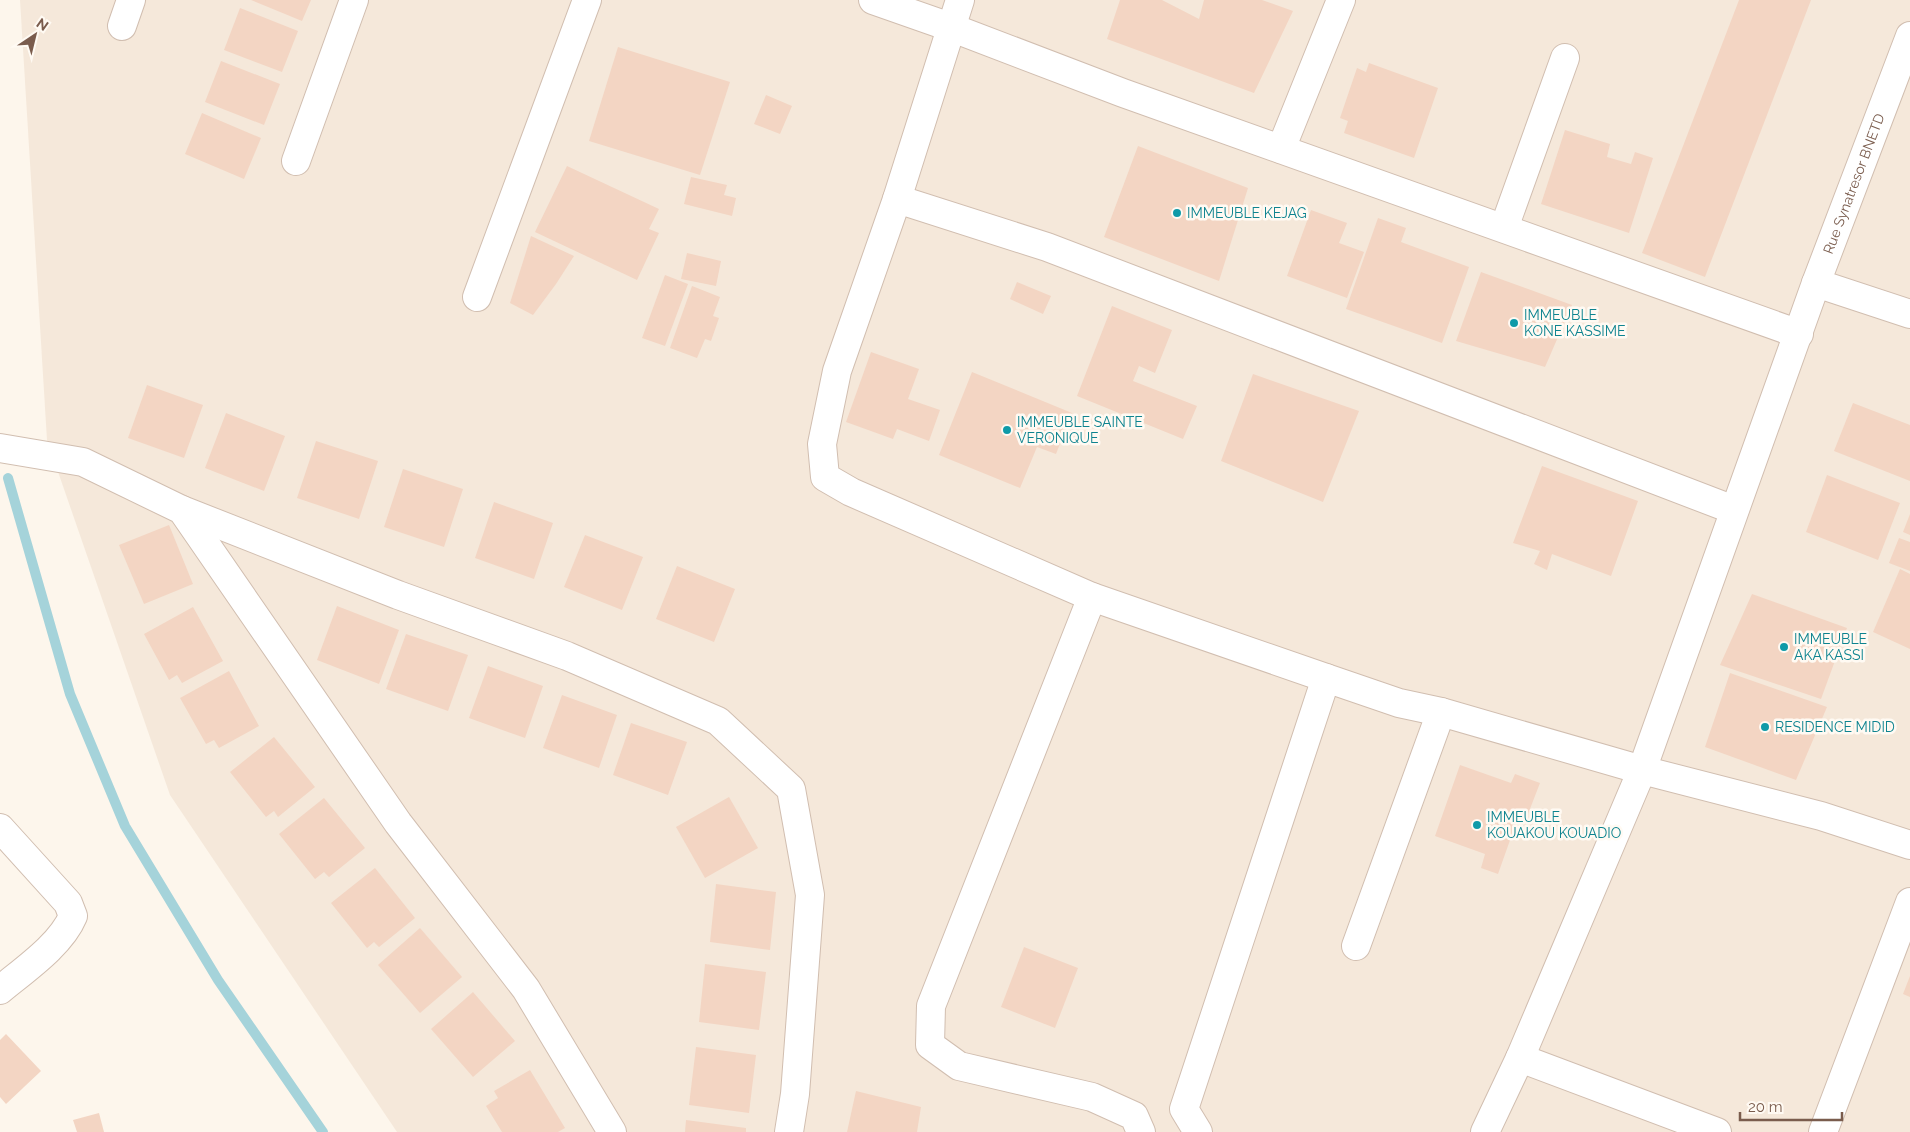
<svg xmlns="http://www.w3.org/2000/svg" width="1910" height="1132" viewBox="0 0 1910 1132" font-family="Raleway,sans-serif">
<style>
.residential{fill:#f5e8da}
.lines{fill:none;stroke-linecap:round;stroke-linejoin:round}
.stream{stroke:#a5d3da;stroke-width:10}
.building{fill:#f3d5c3}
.minor-casing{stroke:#d1beb0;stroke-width:30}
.minor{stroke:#fff;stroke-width:28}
.culture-dot{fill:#0f9aa8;stroke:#fffaf3;stroke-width:2}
.labels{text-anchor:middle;stroke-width:5;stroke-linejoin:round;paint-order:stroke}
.street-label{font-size:14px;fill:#7a5c4d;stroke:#fffaf3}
.culture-label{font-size:14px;fill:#0d838f;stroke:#fffaf3;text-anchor:start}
</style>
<rect width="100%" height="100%" fill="#fdf6ec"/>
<!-- residential -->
<path class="residential" d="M20,0H1910V1132H397L170,795L47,440Z"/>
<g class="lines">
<!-- stream -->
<path class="stream" d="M8,478L70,694L125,826L218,980L323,1132"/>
</g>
<!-- building -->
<g class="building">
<path d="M251,0H311L302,21Z"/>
<path d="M1120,0H1162L1199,19L1204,0H1262L1293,11L1254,93L1107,39Z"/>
<path d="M1739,0H1811L1705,277L1642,253Z"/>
<path d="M240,8L298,31L282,72L224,50Z"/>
<path d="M618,47L730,82L700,175L589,141Z"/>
<path d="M221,61L280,84L264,125L205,102Z"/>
<path d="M1369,63L1438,88L1414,158L1344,133L1348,121L1340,118L1357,68L1366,72Z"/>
<path d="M766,95L792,106L780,134L754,124Z"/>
<path d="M202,113L261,138L244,179L185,154Z"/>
<path d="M1565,130L1610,144L1607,157L1631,164L1635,152L1653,158L1629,233L1541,204Z"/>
<path d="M1138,146L1248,188L1219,281L1104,237Z"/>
<path d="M567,166L659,209L649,229L659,233L637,280L535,232Z"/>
<path d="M691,177L727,185L724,195L736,198L732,216L684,204Z"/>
<path d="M1311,210L1347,223L1339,243L1364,252L1347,298L1287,276Z"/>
<path d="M1378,218L1406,228L1401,242L1469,267L1442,343L1346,309Z"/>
<path d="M531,236L574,256L556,284L533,315L510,303Z"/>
<path d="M687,253L721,261L716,286L681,279Z"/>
<path d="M1481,272L1572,305L1545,367L1456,341Z"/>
<path d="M665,275L688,284L665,346L642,338Z"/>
<path d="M1017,282L1051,296L1043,314L1010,299Z"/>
<path d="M692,286L720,297L713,316L719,318L711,341L705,339L697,358L670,348Z"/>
<path d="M1112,306L1172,330L1155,373L1139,366L1133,381L1197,406L1183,439L1077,396Z"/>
<path d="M871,352L919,369L908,399L940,410L929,441L897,429L893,439L846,422Z"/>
<path d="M972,372L1072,413L1056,454L1037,447L1020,488L939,455Z"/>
<path d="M1253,374L1359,411L1323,502L1221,461Z"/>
<path d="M147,385L203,405L184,458L128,438Z"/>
<path d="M1853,403L1910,425V481L1834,451Z"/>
<path d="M226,413L285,436L264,491L205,468Z"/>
<path d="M316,441L378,461L359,519L297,498Z"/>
<path d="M1542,466L1638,501L1611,576L1552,554L1547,570L1534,564L1540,551L1513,543Z"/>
<path d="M403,469L463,489L444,547L384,527Z"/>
<path d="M1827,475L1900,503L1878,560L1806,532Z"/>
<path d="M494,502L553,523L534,579L475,558Z"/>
<path d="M1910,514V535L1903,532Z"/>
<path d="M169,525L193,584L144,604L119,545Z"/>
<path d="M585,535L643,557L622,610L564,587Z"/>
<path d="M1899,538L1910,542V571L1889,563Z"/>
<path d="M677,566L735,589L714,642L656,619Z"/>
<path d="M1900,569L1910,574V649L1873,632Z"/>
<path d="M1752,594L1847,628L1821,699L1720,665Z"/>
<path d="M337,606L399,630L379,684L317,660Z"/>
<path d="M193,607L223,661L182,683L177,675L169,680L144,634Z"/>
<path d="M406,634L468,655L448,711L386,689Z"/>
<path d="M488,666L543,686L525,738L469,718Z"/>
<path d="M229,671L259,726L219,748L214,740L206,744L180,698Z"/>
<path d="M1730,673L1827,707L1796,780L1705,747Z"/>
<path d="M562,695L617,715L599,768L543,748Z"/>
<path d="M631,723L687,742L668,795L613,775Z"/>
<path d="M274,737L315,787L278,817L274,811L266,817L230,772Z"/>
<path d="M1460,765L1511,783L1515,774L1540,783L1528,814L1520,812L1498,874L1481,868L1485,854L1435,836Z"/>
<path d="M729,797L758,848L705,878L676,827Z"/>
<path d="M324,798L365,848L329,877L324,872L315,879L279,834Z"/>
<path d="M375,868L415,918L379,947L374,942L367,948L331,903Z"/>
<path d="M716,884L776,892L770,950L710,942Z"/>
<path d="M420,928L462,977L420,1013L378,965Z"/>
<path d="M1024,947L1078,968L1055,1028L1001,1007Z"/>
<path d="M705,964L766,972L759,1030L699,1022Z"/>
<path d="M1910,976V997L1903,994Z"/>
<path d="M473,992L515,1041L473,1077L431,1029Z"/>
<path d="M6,1034L41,1071L6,1104L0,1097V1040Z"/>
<path d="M696,1047L756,1055L749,1113L689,1105Z"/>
<path d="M530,1070L565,1128L558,1132H502L486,1106L498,1098L494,1091Z"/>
<path d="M856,1091L921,1107L917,1132H847Z"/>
<path d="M99,1113L104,1132H77L73,1120Z"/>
<path d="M686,1120L746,1128V1132H685Z"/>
</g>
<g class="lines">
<defs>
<g id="minor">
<path d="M873,0L950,27L1123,93L1799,334"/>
<path d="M960,0L897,199L837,371L822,444L825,477L851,492L1092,597L1326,678L1399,703L1441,712L1642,770L1821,816L1910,845"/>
<path d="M122,26L131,0"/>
<path d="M1281,149L1341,0"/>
<path d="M296,161L354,0"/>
<path d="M897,199L1047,247L1734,510"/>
<path d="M1504,228L1565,58"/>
<path d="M1816,283L1910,314"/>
<path d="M477,297L587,0"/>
<path d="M0,448L83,462L182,510L398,823L526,989L612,1132"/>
<path d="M182,510L398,595L567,656L718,721L791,789L810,895L795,1094L789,1132"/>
<path d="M1092,597L931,1006L930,1045L959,1066L1092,1097L1134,1116L1141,1132"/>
<path d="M0,828L68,903L73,916C61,945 24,970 0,990"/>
<path d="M1356,946L1441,712"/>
<path d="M1520,1058L1717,1132"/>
<path d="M1198,1132L1184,1109L1326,678"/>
<path id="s1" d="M1485,1132L1520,1058L1642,770L1816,283L1910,36"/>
<path d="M1823,1132L1910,902"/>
</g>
</defs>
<!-- minor casing -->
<use href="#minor" class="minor-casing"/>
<!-- minor -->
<use href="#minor" class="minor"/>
</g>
<!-- markers -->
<g class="culture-dot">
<circle cx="1177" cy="213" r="5"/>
<circle cx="1514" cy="323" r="5"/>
<circle cx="1007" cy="430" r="5"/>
<circle cx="1784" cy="647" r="5"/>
<circle cx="1765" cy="727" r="5"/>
<circle cx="1477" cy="825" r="5"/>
</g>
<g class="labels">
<!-- street labels -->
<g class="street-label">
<text dy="5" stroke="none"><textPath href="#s1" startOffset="1018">Rue Synatresor BNETD</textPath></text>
</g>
<!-- culture labels -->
<g class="culture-label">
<text x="1187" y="218">IMMEUBLE KEJAG</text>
<text x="1524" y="320">IMMEUBLE<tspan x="1524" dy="16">KONE KASSIME</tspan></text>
<text x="1017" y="427">IMMEUBLE SAINTE<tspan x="1017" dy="16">VERONIQUE</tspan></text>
<text x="1794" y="644">IMMEUBLE<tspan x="1794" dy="16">AKA KASSI</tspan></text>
<text x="1775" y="732">RESIDENCE MIDID</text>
<text x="1487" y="822">IMMEUBLE<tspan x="1487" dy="16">KOUAKOU KOUADIO</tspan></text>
</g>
</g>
<!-- north arrow -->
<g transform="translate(35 35) rotate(35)" stroke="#fffaf3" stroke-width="4" paint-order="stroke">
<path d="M0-4L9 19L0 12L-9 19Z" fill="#7a5c4d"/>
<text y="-8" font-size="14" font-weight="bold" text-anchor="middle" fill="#7a5c4d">N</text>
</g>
<!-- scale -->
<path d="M1740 1112v8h102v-8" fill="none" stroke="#7a5c4d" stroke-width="2.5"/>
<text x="1748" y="1112" font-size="15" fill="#7a5c4d" stroke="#fffaf3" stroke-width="4" paint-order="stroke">20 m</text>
</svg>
